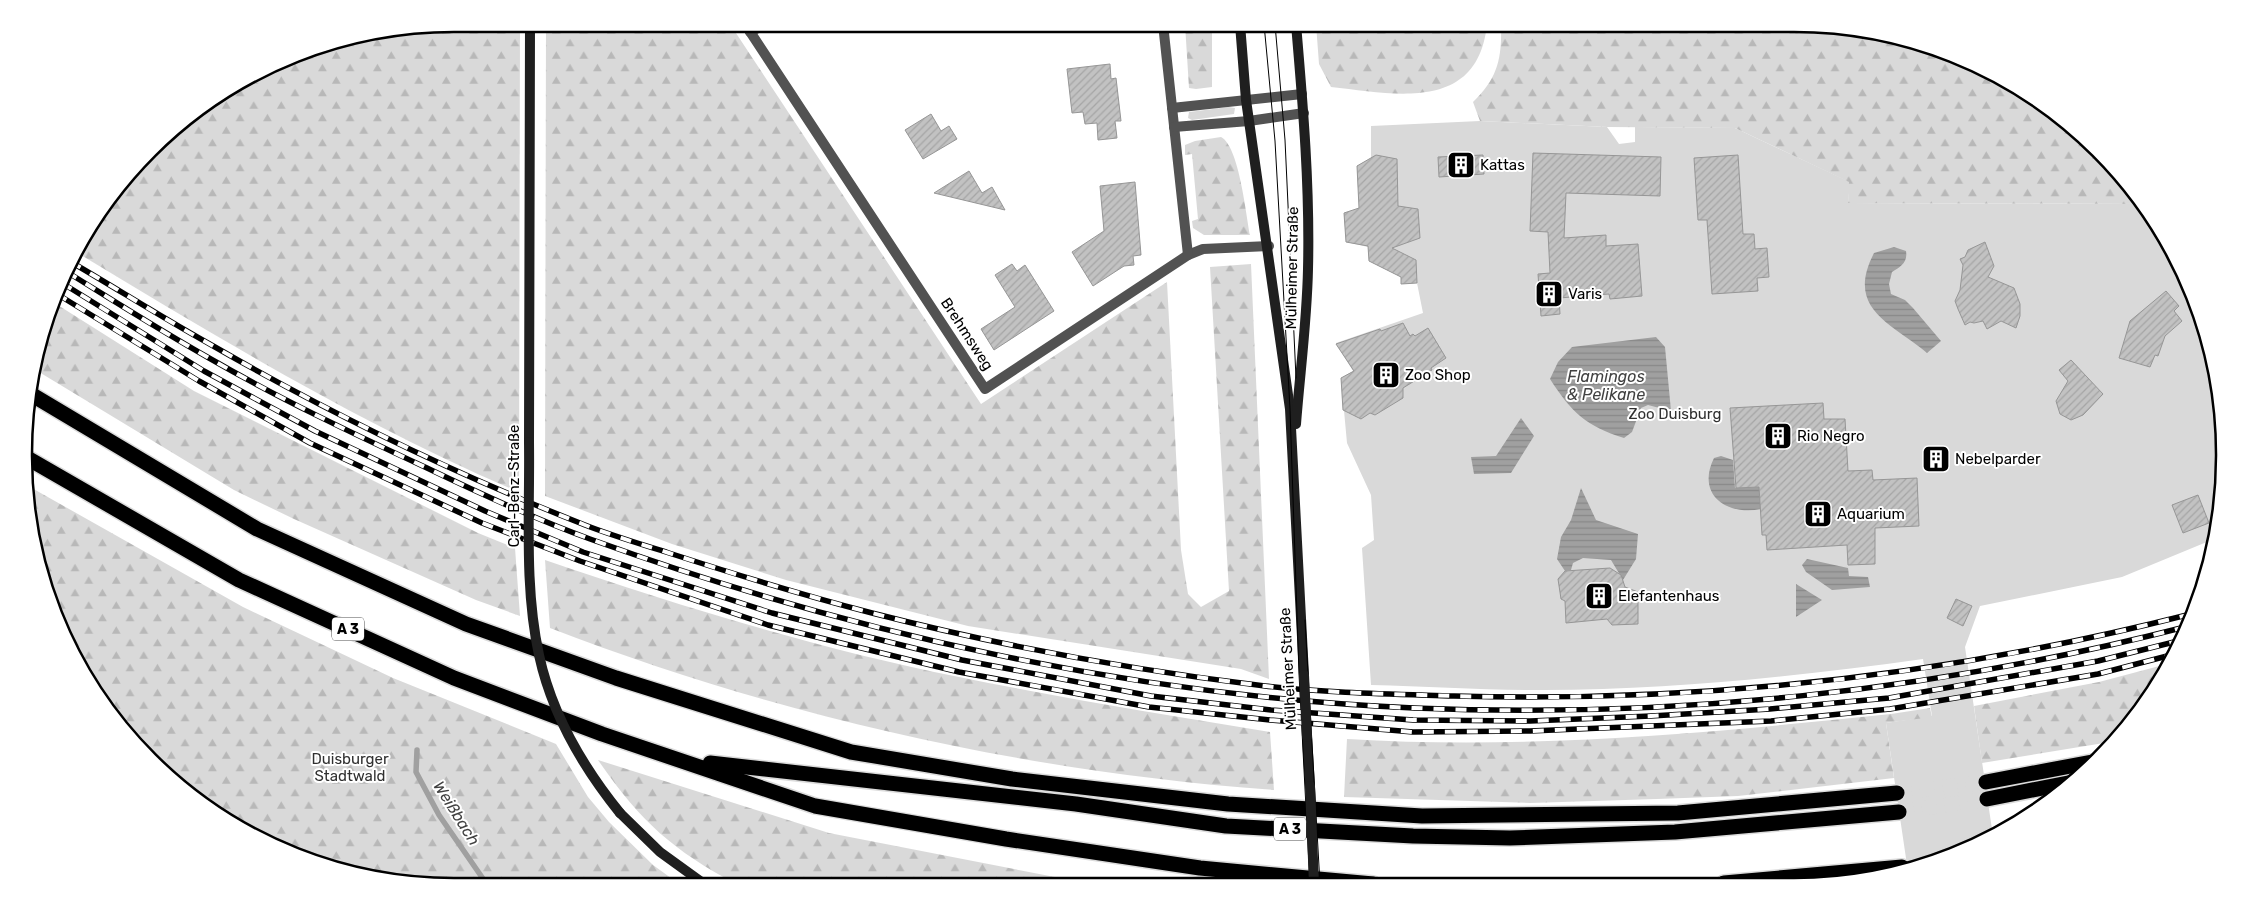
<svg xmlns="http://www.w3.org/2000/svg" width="2248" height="910" viewBox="0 0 2248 910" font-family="Rubik,sans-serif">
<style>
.green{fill:#d9d9d9}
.forest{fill:url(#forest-firs)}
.water{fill:url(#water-rules)}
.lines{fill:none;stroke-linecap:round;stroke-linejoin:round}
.stream{stroke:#a0a0a0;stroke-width:5.5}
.building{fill:url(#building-hatch);stroke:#969696}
.highway-tunnel{stroke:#d9d9d9;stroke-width:15;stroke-dasharray:15 8;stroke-linecap:butt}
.highway-casing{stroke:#dbdbdb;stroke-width:18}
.street{stroke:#525252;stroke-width:10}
.secondary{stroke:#1f1f1f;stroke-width:10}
.highway{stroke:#000;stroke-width:15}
.tram{stroke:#000;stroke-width:1}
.rail-casing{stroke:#000;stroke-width:5.5}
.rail{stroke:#fff;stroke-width:4;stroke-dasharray:11;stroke-linecap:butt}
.secondary-bridge{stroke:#1f1f1f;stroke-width:10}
.labels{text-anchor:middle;stroke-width:4;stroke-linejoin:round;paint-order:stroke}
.shield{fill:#fff;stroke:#4c4c4c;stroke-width:1}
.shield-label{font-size:14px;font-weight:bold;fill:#000}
.poi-label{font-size:15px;fill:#000;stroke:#fff;text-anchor:start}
.street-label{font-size:15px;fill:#000;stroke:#fff}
.park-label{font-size:15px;fill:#303030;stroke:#fff}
.water-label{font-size:16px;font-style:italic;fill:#414141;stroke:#fff}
.rim{fill:none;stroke:#000;stroke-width:2.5}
</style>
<defs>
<pattern id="forest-firs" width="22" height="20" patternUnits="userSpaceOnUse" patternTransform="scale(1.25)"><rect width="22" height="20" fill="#d9d9d9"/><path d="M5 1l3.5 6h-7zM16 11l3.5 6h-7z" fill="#b8b8b8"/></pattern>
<pattern id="water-rules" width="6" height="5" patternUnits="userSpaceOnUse" patternTransform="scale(1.25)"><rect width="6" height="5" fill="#a0a0a0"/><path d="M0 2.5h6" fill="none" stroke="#888"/></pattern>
<pattern id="building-hatch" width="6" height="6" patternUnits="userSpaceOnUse" patternTransform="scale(1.25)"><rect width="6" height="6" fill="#c2c2c2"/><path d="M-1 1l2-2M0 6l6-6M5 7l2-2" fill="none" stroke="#a5a5a5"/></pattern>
</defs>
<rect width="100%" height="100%" fill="#fff"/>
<!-- green -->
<g class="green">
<path d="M1229,107L1235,108L1234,114L1192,120L1188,118L1189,112Z"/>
<path d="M1480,121L1607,127L1619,144L1635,142V127L1735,128L1850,182L1848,203L2143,204L2180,264L2209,343L2223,427L2221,511L2214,539L2122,577L1980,606L1965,647L1993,836L1983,842L1907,865L1886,723L1932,716L1923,659C1793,677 1662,691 1530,690C1477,690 1424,686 1371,685L1362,548L1374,540L1371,495L1347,443L1341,378L1353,371L1336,343L1423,313L1417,283L1401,284V277L1369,261L1368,247L1346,242L1344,213L1370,205L1358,189L1357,166L1371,158V126Z"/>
</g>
<!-- forest -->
<g class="forest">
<path d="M455,24H520L519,492C364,426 220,339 76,252L81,240L171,131L240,81L316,47Z"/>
<path d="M546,24H730L981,404L1167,282L1181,550L1188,594L1201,607L1229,591L1210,267L1251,264L1269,679L1241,669L968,626L786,580L672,544L545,496Z"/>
<path d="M1185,24H1212V87L1196,89L1189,88Z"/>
<path d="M1316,24H1487C1478,113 1395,94 1331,87L1319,64Z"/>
<path d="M1501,24H1793L1931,47L2008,81L2077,131L2135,192L2143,204L1848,203L1849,182L1735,128L1607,127L1480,121L1473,102C1498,78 1502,58 1501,24Z"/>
<path d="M1221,137C1239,146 1246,214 1250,235H1204L1193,228L1192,221L1198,219L1192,154L1185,155V145L1195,141Z"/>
<path d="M53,302L194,391L478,533L515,548L520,616L476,600L294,519L234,490L34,369L47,317Z"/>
<path d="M30,487L243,607L393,678L556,744L588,797L609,822L653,865L682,886H455L317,863L192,797L131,739L82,671L32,539Z"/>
<path d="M545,560C680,606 818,649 959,677C1062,698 1166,715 1270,732L1274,790C1027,772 781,717 550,628Z"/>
<path d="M2167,664L2152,694L2110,742L1982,763L1974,706L2099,682Z"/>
<path d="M1930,708L1932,717L1886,723L1894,778L1738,796L1657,799L1530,803L1344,797L1347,739C1529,750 1710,733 1891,714Z"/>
<path d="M598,760L829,833L1096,885H738C672,850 640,821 598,760Z"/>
</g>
<!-- water -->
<g class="water">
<path d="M1894,247L1906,251C1908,263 1900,267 1892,272L1889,284L1891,294L1905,300L1913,308L1941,341L1927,353C1891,323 1845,309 1874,253Z"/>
<path d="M1656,337L1665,347L1671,411L1648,405L1641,408L1632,432L1624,438C1586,426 1572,413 1550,379L1558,362L1572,347Z"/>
<path d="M1521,418L1534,436L1511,473L1474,474L1471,457L1496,456Z"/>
<path d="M1721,456L1733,460L1735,488L1759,487L1761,509C1726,516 1696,494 1714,458Z"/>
<path d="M1581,488L1596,520L1638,534L1636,559L1623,580L1611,560L1583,558L1573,563L1571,570L1565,571L1557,559L1561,537L1571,520Z"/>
<path d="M1807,559L1848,568L1849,576L1868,577L1870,587L1832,590L1806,572L1802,565Z"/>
<path d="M1796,584L1822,600L1796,617Z"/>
</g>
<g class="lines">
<!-- stream -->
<path class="stream" d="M417,750L416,772L439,815L488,886"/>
</g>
<!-- building -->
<g class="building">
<path d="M1110,64L1111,79L1116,78L1121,121H1115L1117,138L1098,140L1097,123L1085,124L1083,112L1072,113L1067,69Z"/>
<path d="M931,114L941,131L949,126L957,139L923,159L905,130Z"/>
<path d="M1533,153L1661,157L1660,196L1566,193L1564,238L1606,235V246L1638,244L1642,296L1610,299L1609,294L1559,298L1560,314L1541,316L1538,274L1550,273L1548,232L1530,231Z"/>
<path d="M1376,155L1397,159L1398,206L1418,209L1420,238L1392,248L1416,260L1417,283L1401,284V277L1369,261L1368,246L1346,242L1344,213L1359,208L1357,166Z"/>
<path d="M1483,155L1484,174L1439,177L1438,157Z"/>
<path d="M1738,155L1743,234H1754L1755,249L1767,248L1769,277L1757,278L1758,291L1712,294L1707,220H1698L1694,158Z"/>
<path d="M969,171L982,193L992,187L1005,210L934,193Z"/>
<path d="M1135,182L1141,255L1133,256L1134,265L1124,266L1093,286L1072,252L1104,231L1100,186Z"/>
<path d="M1985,242L1994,266L1988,277L2014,288L2020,304V316L2016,328L2001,321L1987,329L1983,321L1974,323L1970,322L1965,325L1958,309L1955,301L1960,290L1963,265L1960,259L1965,257L1968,250Z"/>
<path d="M1012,264L1017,271L1025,265L1054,311L994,350L981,329L1015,307L995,275Z"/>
<path d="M2166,291L2179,306L2174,311L2182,321L2165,336L2158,356L2155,355L2150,367L2119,358L2130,321Z"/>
<path d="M1403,323L1410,336L1413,334L1415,336L1428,328L1446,358L1431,368L1432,370L1403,388V398L1375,415L1370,413L1361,419L1343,410L1341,378L1354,371L1336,344L1380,329L1381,331Z"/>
<path d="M2071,360L2103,394L2083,415L2071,420L2060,414L2056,401L2068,381L2059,370Z"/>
<path d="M1823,403L1824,419H1845L1848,471L1872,470L1873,480L1917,478L1919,526L1875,528V564L1848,565L1847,545L1767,550L1766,535H1762L1759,487L1736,488L1730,408Z"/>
<path d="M2198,495L2209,523L2183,533L2172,505Z"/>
<path d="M1610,568L1621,575L1625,587L1638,592V624L1612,625L1607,619L1566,623L1565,601L1561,599L1558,579L1565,571Z"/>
<path d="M1956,599L1972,606L1963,626L1947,618Z"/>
</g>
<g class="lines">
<!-- highway-tunnel -->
<g class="highway-tunnel">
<path d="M1897,793L1986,782"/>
<path d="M1899,812L1987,799"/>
</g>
<defs>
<g id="highway">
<path d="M29,393L257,529L466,624L616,678L851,752L1012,779L1228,804L1422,816L1678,813L1897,793"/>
<path d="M29,459L239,580L454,678L602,734L815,806L1006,839L1200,868L1373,884"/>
<path d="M710,763L1076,804L1226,826L1413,836L1510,838L1675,832L1899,812"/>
<path d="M1986,782L2092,762"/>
<path d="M1987,799L2073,782"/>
<path d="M1724,883L1902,867"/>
</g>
</defs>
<!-- highway casing -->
<use href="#highway" class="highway-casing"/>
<!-- street -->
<g class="street">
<path d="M745,24L985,389L1188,255L1203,249L1269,246"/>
<path d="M1163,24L1188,255"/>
<path d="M750,32L766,24"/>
<path d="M1172,108L1302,94"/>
<path d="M1174,127L1249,121L1304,113"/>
</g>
<!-- secondary -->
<g class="secondary">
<path d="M1240,24L1246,100L1290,409L1304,675"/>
<path d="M1296,24C1303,106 1310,187 1308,269C1307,321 1300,372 1296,424"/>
<path d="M529,442L530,24"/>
<path d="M1307,737L1310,786"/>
<path d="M620,813L660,852L707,886"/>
</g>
<!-- highway -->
<use href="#highway" class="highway"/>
<!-- tram -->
<g class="tram">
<path d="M1264,24L1275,141L1290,409L1299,674L1310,884"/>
<path d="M1275,24L1285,140L1296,378"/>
<path d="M1305,620L1320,884"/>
</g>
<defs>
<g id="rail">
<path d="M71,262C119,290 166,320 215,347C333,415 458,475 585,525C613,536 641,544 669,553C737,575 803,595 872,613C1001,646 1133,670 1265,686C1327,693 1391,694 1454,696C1706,703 1947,676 2191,614"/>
<path d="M67,272C114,301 161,331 209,358C280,399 354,434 427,468C481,494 535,519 590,539C853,634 1135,696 1414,708C1673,719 1935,691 2185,627"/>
<path d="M62,283L204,371L315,431L485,511L583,552L772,613L962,660L1151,696L1271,710L1413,720L1530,721L1651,716L1770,709L1889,698L2098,661L2178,641"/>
<path d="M57,294L199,381L310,443L482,523L580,561L768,625L959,672L1149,707L1270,720L1413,732L1530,731L1771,721L1890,709L2098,674L2171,655"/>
</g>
</defs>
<!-- rail casing -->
<use href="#rail" class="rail-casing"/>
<!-- rail -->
<use href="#rail" class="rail"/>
<!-- secondary-bridge -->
<g class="secondary-bridge">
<path d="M529,442C530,513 524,586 539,655C552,715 582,766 620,813"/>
<path d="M1304,675L1307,737"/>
<path d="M1310,786L1314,884"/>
</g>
</g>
<!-- icons -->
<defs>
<symbol id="building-square" viewBox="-11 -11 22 22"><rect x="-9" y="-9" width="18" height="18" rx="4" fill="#000" stroke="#fff"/><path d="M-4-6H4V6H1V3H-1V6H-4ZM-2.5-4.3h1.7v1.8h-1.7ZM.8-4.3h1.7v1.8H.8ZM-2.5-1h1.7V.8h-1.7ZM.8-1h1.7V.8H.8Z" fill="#fff"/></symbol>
</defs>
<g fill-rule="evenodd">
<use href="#building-square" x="1445" y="149" width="32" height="32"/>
<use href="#building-square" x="1533" y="278" width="32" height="32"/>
<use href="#building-square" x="1370" y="359" width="32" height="32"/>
<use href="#building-square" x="1762" y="420" width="32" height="32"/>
<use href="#building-square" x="1920" y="443" width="32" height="32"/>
<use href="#building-square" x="1802" y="498" width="32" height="32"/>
<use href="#building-square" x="1583" y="580" width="32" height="32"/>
</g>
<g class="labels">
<!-- shield labels -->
<g class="shield">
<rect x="332" y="617.5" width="32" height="23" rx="4"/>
<rect x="1274" y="817.5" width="32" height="23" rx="4"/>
</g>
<g class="shield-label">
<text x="348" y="634">A 3</text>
<text x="1290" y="834">A 3</text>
</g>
<!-- poi labels -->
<g class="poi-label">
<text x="1480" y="170">Kattas</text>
<text x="1568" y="299">Varis</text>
<text x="1405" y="380">Zoo Shop</text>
<text x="1797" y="441">Rio Negro</text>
<text x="1955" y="464">Nebelparder</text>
<text x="1837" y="519">Aquarium</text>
<text x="1618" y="601">Elefantenhaus</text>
</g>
<!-- street labels -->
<g class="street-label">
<text transform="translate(1292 268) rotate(-89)" y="5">Mülheimer Straße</text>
<text transform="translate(967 334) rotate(57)" y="5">Brehmsweg</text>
<text transform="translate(514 486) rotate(-90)" y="5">Carl-Benz-Straße</text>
<text transform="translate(1288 669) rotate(-93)" y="5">Mülheimer Straße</text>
</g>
<!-- park labels -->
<g class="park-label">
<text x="1675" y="419">Zoo Duisburg</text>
<text x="350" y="764">Duisburger<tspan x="350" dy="17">Stadtwald</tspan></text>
</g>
<!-- water labels -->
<g class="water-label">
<text x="1606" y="382">Flamingos<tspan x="1606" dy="18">&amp; Pelikane</tspan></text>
<text transform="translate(457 813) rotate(58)" y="6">Weißbach</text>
</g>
</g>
<!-- crop -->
<path d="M0 0H2248V910H0ZM454 32H1794A422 422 0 0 1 2216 454V456A422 422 0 0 1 1794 878H454A422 422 0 0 1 32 456V454A422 422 0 0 1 454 32Z" fill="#fff" fill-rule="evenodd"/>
<path class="rim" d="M454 32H1794A422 422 0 0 1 2216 454V456A422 422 0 0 1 1794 878H454A422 422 0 0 1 32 456V454A422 422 0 0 1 454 32Z"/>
</svg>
